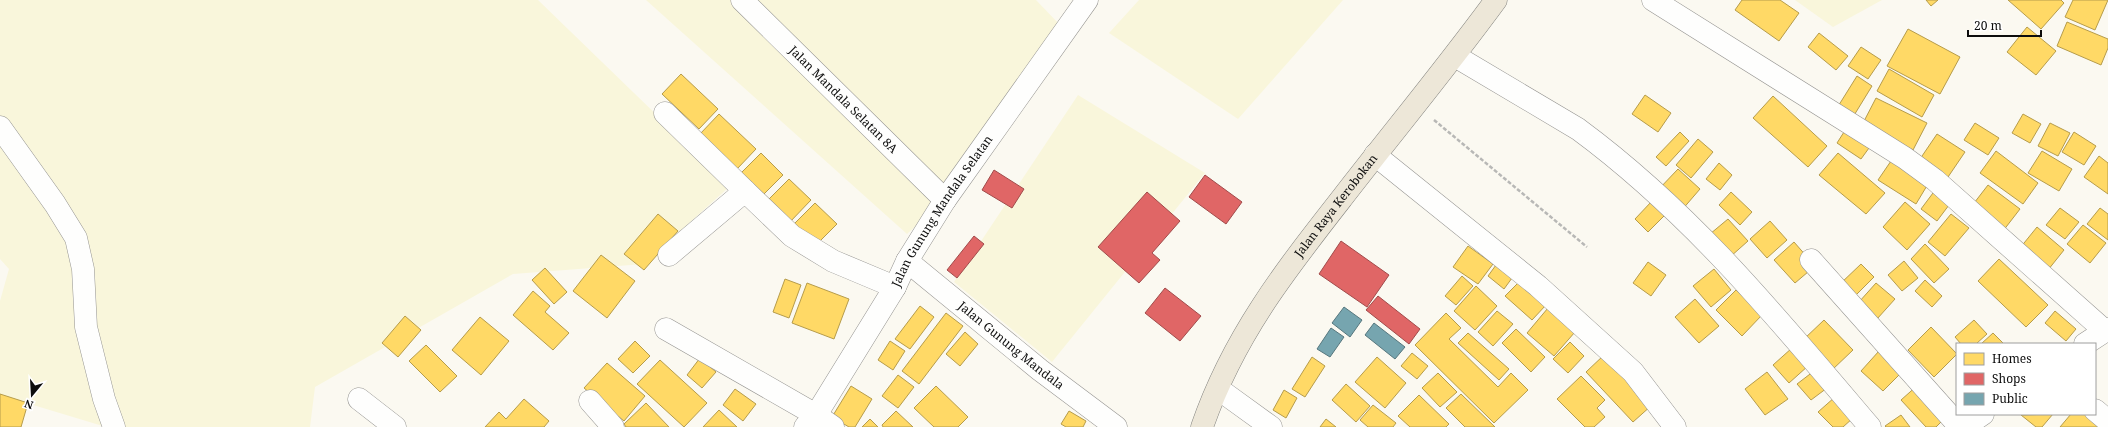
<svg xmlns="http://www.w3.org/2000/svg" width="2108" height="427" viewBox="0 0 2108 427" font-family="'Noto Serif',serif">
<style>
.farmland{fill:#f9f6db}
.homes{fill:#ffd966;stroke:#b69c4b}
.shops{fill:#e06666;stroke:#a14b4b}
.public{fill:#76a5af;stroke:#56777e}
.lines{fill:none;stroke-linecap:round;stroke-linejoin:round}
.minor-casing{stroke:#949390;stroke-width:23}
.major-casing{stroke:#81817d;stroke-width:23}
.path{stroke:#b8b8b6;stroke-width:2.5;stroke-dasharray:4 2;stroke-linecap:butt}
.minor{stroke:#fefefd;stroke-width:22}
.major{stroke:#ede7d8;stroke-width:22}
.labels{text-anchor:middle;stroke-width:4;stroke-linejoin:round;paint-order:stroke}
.street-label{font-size:12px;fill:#0d0d0d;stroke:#fff}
</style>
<rect width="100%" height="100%" fill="#fbf9f1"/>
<!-- farmland -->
<g class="farmland">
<path d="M0,0H538L730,186L644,264L513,274L315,387L310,427H106L0,395V301L9,269L0,259Z"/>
<path d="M646,0H1036L1060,25L960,185L907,234Z"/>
<path d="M1139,0H1343L1238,119L1109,33Z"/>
<path d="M1795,0H1882L1833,27Z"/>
<path d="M1078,95L1205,173L1052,362L954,282Z"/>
</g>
<!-- homes -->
<g class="homes">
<path d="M1742,0H1780L1799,13L1779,41L1735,10Z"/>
<path d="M1926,0H1938L1931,6Z"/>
<path d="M2008,0H2061L2064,3L2041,29Z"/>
<path d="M2073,0H2108L2095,30L2065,17Z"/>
<path d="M2067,22L2108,39V48L2101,65L2057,46Z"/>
<path d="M2027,27L2056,51L2036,75L2007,52Z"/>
<path d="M1908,29L1960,57L1940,94L1887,66Z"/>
<path d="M1819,33L1848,56L1836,70L1808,47Z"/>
<path d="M1861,47L1881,60L1868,79L1848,66Z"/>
<path d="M1889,69L1934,95L1922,117L1877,91Z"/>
<path d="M681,74L718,109L699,129L662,94Z"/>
<path d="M1857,76L1872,86L1853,117L1837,108Z"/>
<path d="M1645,95L1671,113L1658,132L1632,114Z"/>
<path d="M1773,96L1827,146L1808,167L1753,118Z"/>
<path d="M1876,98L1927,123L1913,150L1862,125Z"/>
<path d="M719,114L756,149L737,169L700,134Z"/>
<path d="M2023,114L2041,124L2030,143L2012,133Z"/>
<path d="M1975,123L1999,138L1988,155L1964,140Z"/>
<path d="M2050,123L2070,133L2058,156L2038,146Z"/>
<path d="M1680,132L1689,141L1666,166L1656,157Z"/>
<path d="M1844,132L1869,148L1861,159L1837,143Z"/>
<path d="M2074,132L2096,146L2084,165L2062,152Z"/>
<path d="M1937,134L1965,152L1948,177L1920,159Z"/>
<path d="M1698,139L1713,152L1691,178L1676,165Z"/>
<path d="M1996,151L2038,183L2023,204L1980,173Z"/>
<path d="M2042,151L2072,169L2059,191L2028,173Z"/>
<path d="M761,153L783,175L761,197L739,175Z"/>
<path d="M1838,153L1885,193L1866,214L1819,175Z"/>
<path d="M2099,156L2108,163V194L2084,177Z"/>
<path d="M1891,161L1928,184L1916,204L1878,180Z"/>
<path d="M1719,163L1732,175L1720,190L1706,179Z"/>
<path d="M1678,169L1700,189L1681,211L1658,190Z"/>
<path d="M789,179L811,200L789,223L767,201Z"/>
<path d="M1988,185L2020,209L2003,231L1971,207Z"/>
<path d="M1731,192L1752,212L1740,225L1719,205Z"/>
<path d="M1933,193L1949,205L1937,221L1921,209Z"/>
<path d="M1652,201L1666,214L1648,232L1635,219Z"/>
<path d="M1905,202L1930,224L1907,250L1883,227Z"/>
<path d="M815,203L837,224L815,246L793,225Z"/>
<path d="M2060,208L2079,222L2065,239L2046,225Z"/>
<path d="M2100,208L2108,214V240L2087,224Z"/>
<path d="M658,214L678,231L644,270L624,254Z"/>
<path d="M1951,214L1969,228L1945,256L1928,242Z"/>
<path d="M1728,219L1748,241L1730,257L1710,234Z"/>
<path d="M1770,221L1787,240L1767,258L1750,239Z"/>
<path d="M2083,225L2106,243L2090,263L2067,244Z"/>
<path d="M2037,227L2064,250L2048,270L2020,248Z"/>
<path d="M1794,242L1815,266L1795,283L1774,260Z"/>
<path d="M1925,244L1949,269L1934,283L1911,259Z"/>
<path d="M1468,246L1493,264L1478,284L1453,267Z"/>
<path d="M601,255L635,281L607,318L573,291Z"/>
<path d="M1999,259L2048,305L2026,327L1978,281Z"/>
<path d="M1904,261L1918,278L1902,291L1888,275Z"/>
<path d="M1648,262L1666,275L1651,296L1633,283Z"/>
<path d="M1861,264L1874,277L1854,297L1840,284Z"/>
<path d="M1496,265L1512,278L1504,289L1488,276Z"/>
<path d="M545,268L567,292L554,304L532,280Z"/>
<path d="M1714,269L1731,290L1711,307L1693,286Z"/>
<path d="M1462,276L1473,286L1456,305L1445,296Z"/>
<path d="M785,279L801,285L789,318L773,312Z"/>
<path d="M1925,280L1942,296L1932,307L1915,291Z"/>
<path d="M1520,281L1546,305L1532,320L1505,296Z"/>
<path d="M807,283L849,299L834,339L792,323Z"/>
<path d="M1876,283L1895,299L1877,319L1859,302Z"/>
<path d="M1476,286L1497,306L1475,330L1454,311Z"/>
<path d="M1736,290L1762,315L1742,336L1716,310Z"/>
<path d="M533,291L550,306L545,312L569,333L553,350L513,315Z"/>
<path d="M1695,299L1719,326L1699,343L1675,317Z"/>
<path d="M920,306L934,317L910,349L895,339Z"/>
<path d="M1548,308L1575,332L1554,356L1527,333Z"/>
<path d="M1497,311L1513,324L1493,346L1478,332Z"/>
<path d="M2055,311L2076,329L2066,341L2045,323Z"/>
<path d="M946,313L963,326L919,384L902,371Z"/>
<path d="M1446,313L1461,328L1449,339L1498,387L1511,373L1528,390L1494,423L1415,345Z"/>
<path d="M405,316L421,330L398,357L382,343Z"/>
<path d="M480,317L509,341L481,375L452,350Z"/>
<path d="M1824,320L1853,350L1832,370L1803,340Z"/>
<path d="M1974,320L1987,334L1976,344H1961L1955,337Z"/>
<path d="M1931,327L1957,354L1934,377L1908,350Z"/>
<path d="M1516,329L1545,357L1531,372L1502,343Z"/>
<path d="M965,332L978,344L960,366L946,354Z"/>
<path d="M1468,333L1509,369L1499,380L1458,343Z"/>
<path d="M1993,333L2004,344H1981Z"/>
<path d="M635,341L650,356L633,373L618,359Z"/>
<path d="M890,341L905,351L893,370L878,360Z"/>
<path d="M1570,342L1584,356L1568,373L1553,359Z"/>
<path d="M426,345L457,376L440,392L409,361Z"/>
<path d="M1792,348L1808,366L1789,383L1773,365Z"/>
<path d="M1879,351L1902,372L1883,391L1861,371Z"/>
<path d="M1412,353L1428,366L1417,379L1401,366Z"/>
<path d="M1604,355L1652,405L1633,422L1586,372Z"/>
<path d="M1312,357L1325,366L1305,397L1292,389Z"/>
<path d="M1377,357L1406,383L1385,408L1355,382Z"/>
<path d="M700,358L716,372L702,388L687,375Z"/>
<path d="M660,360L707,403L684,427L637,384Z"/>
<path d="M607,363L645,396L624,421L584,388Z"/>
<path d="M1814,371L1827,388L1811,400L1797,384Z"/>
<path d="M1767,372L1788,399L1765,415L1745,389Z"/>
<path d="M1438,373L1457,392L1440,407L1422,388Z"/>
<path d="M898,375L914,387L898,408L882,396Z"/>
<path d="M1581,376L1605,400L1597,408L1605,417L1594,427H1585L1557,399Z"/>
<path d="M1346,384L1370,406L1356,422L1332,400Z"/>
<path d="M1919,384L1948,415L1936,427H1926L1901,400Z"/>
<path d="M851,386L872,399L855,427H849L832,417Z"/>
<path d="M936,386L968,417L958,427H934L914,408Z"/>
<path d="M735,389L756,404L743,421L723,405Z"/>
<path d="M1284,390L1297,398L1286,418L1273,410Z"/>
<path d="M0,394L28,403L21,427H0Z"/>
<path d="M1461,394L1495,427H1465L1446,408Z"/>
<path d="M1419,395L1449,424L1446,427H1410L1398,416Z"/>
<path d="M1835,397L1853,418L1843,427H1833L1818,412Z"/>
<path d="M524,399L549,421L544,427H485L499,412L506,419Z"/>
<path d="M646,403L669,427H626L624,424Z"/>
<path d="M1373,405L1396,423L1393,427H1368L1360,420Z"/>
<path d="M719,410L737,427H703Z"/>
<path d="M896,411L913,427H883L882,425Z"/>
<path d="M1069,411L1086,421L1083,427H1066L1061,424Z"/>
<path d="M2053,414L2042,427H2036L2021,415Z"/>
<path d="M2071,414H2092L2102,427H2060Z"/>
<path d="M1901,415L1910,427H1886L1885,426Z"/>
<path d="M870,419L878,427H862Z"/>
<path d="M1326,419L1336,427H1320Z"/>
</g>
<!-- shops -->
<g class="shops">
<path d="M994,170L1024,189L1012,208L982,190Z"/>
<path d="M1205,175L1242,202L1226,224L1189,197Z"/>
<path d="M1147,192L1180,221L1152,253L1160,260L1139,283L1098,247Z"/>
<path d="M974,236L984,244L957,278L947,270Z"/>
<path d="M1341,241L1389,275L1367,307L1319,274Z"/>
<path d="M1165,288L1201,316L1180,341L1145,313Z"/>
<path d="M1378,296L1420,329L1409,344L1366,310Z"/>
</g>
<!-- public -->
<g class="public">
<path d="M1344,307L1362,320L1350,337L1332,323Z"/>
<path d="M1374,323L1405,347L1395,359L1365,335Z"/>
<path d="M1331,328L1344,337L1330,357L1317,349Z"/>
</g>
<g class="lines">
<defs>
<g id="minor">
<path id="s1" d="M742,0L945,200"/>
<path d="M1653,0L1905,158L1935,180L2105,331"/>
<path d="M1455,56L1578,129C1692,213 1779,320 1870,427"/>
<path d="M665,113L745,191"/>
<path d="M0,127L55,204L76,238L83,269L86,327L104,399L114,427"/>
<path d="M1375,155L1538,286L1633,372L1675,427"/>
<path d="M669,255L745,191L792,236L833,261L895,287"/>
<path d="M1811,260L1960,427"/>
<path id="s2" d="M907,261L1040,370L1116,427"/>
<path d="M666,329L816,415L833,427"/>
<path d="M2085,344L2108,329"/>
<path d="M1224,393L1271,427"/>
<path d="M359,399L395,427"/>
<path d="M590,401L613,427"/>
<path d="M2095,410L2108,421"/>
<path id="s3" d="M805,427L816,415L895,287L907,261L945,200L1087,0"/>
<path d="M1964,427L1983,414"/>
</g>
<g id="major">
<path id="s4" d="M1202,427C1233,337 1284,272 1342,198C1393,132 1447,67 1496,0"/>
</g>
</defs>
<!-- minor casing -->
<use href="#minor" class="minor-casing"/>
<!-- major casing -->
<use href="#major" class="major-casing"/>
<!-- path -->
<path class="path" d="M1434,120L1587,247"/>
<!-- minor -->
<use href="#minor" class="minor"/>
<!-- major -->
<use href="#major" class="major"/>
</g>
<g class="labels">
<!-- street labels -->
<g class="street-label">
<text dy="4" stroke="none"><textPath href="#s1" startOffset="142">Jalan Mandala Selatan 8A</textPath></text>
<text dy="4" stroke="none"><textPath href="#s4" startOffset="260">Jalan Raya Kerobokan</textPath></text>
<text dy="4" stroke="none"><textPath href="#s3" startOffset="256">Jalan Gunung Mandala Selatan</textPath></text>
<text dy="4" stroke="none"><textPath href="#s2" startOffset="134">Jalan Gunung Mandala</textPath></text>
</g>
</g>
<!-- legend -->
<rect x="1956" y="343" width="140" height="72" fill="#ffffff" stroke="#9e9e9e"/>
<rect x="1964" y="353" width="20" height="12" fill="#ffd966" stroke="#9e9e9e"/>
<text x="1992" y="363" font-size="12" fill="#0d0d0d">Homes</text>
<rect x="1964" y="373" width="20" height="12" fill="#e06666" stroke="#9e9e9e"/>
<text x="1992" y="383" font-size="12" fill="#0d0d0d">Shops</text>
<rect x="1964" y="393" width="20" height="12" fill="#76a5af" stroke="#9e9e9e"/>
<text x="1992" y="403" font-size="12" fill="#0d0d0d">Public</text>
<!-- north arrow -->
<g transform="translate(32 395) rotate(198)" stroke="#ffffff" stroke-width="3" paint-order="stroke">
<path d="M0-3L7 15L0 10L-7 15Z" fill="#0d0d0d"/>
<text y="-6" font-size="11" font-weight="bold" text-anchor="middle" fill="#0d0d0d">N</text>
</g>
<!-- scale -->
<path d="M1968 30v6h73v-6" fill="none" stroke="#0d0d0d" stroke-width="2"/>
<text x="1974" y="30" font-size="12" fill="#0d0d0d" stroke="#ffffff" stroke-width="3" paint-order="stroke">20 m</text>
</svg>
